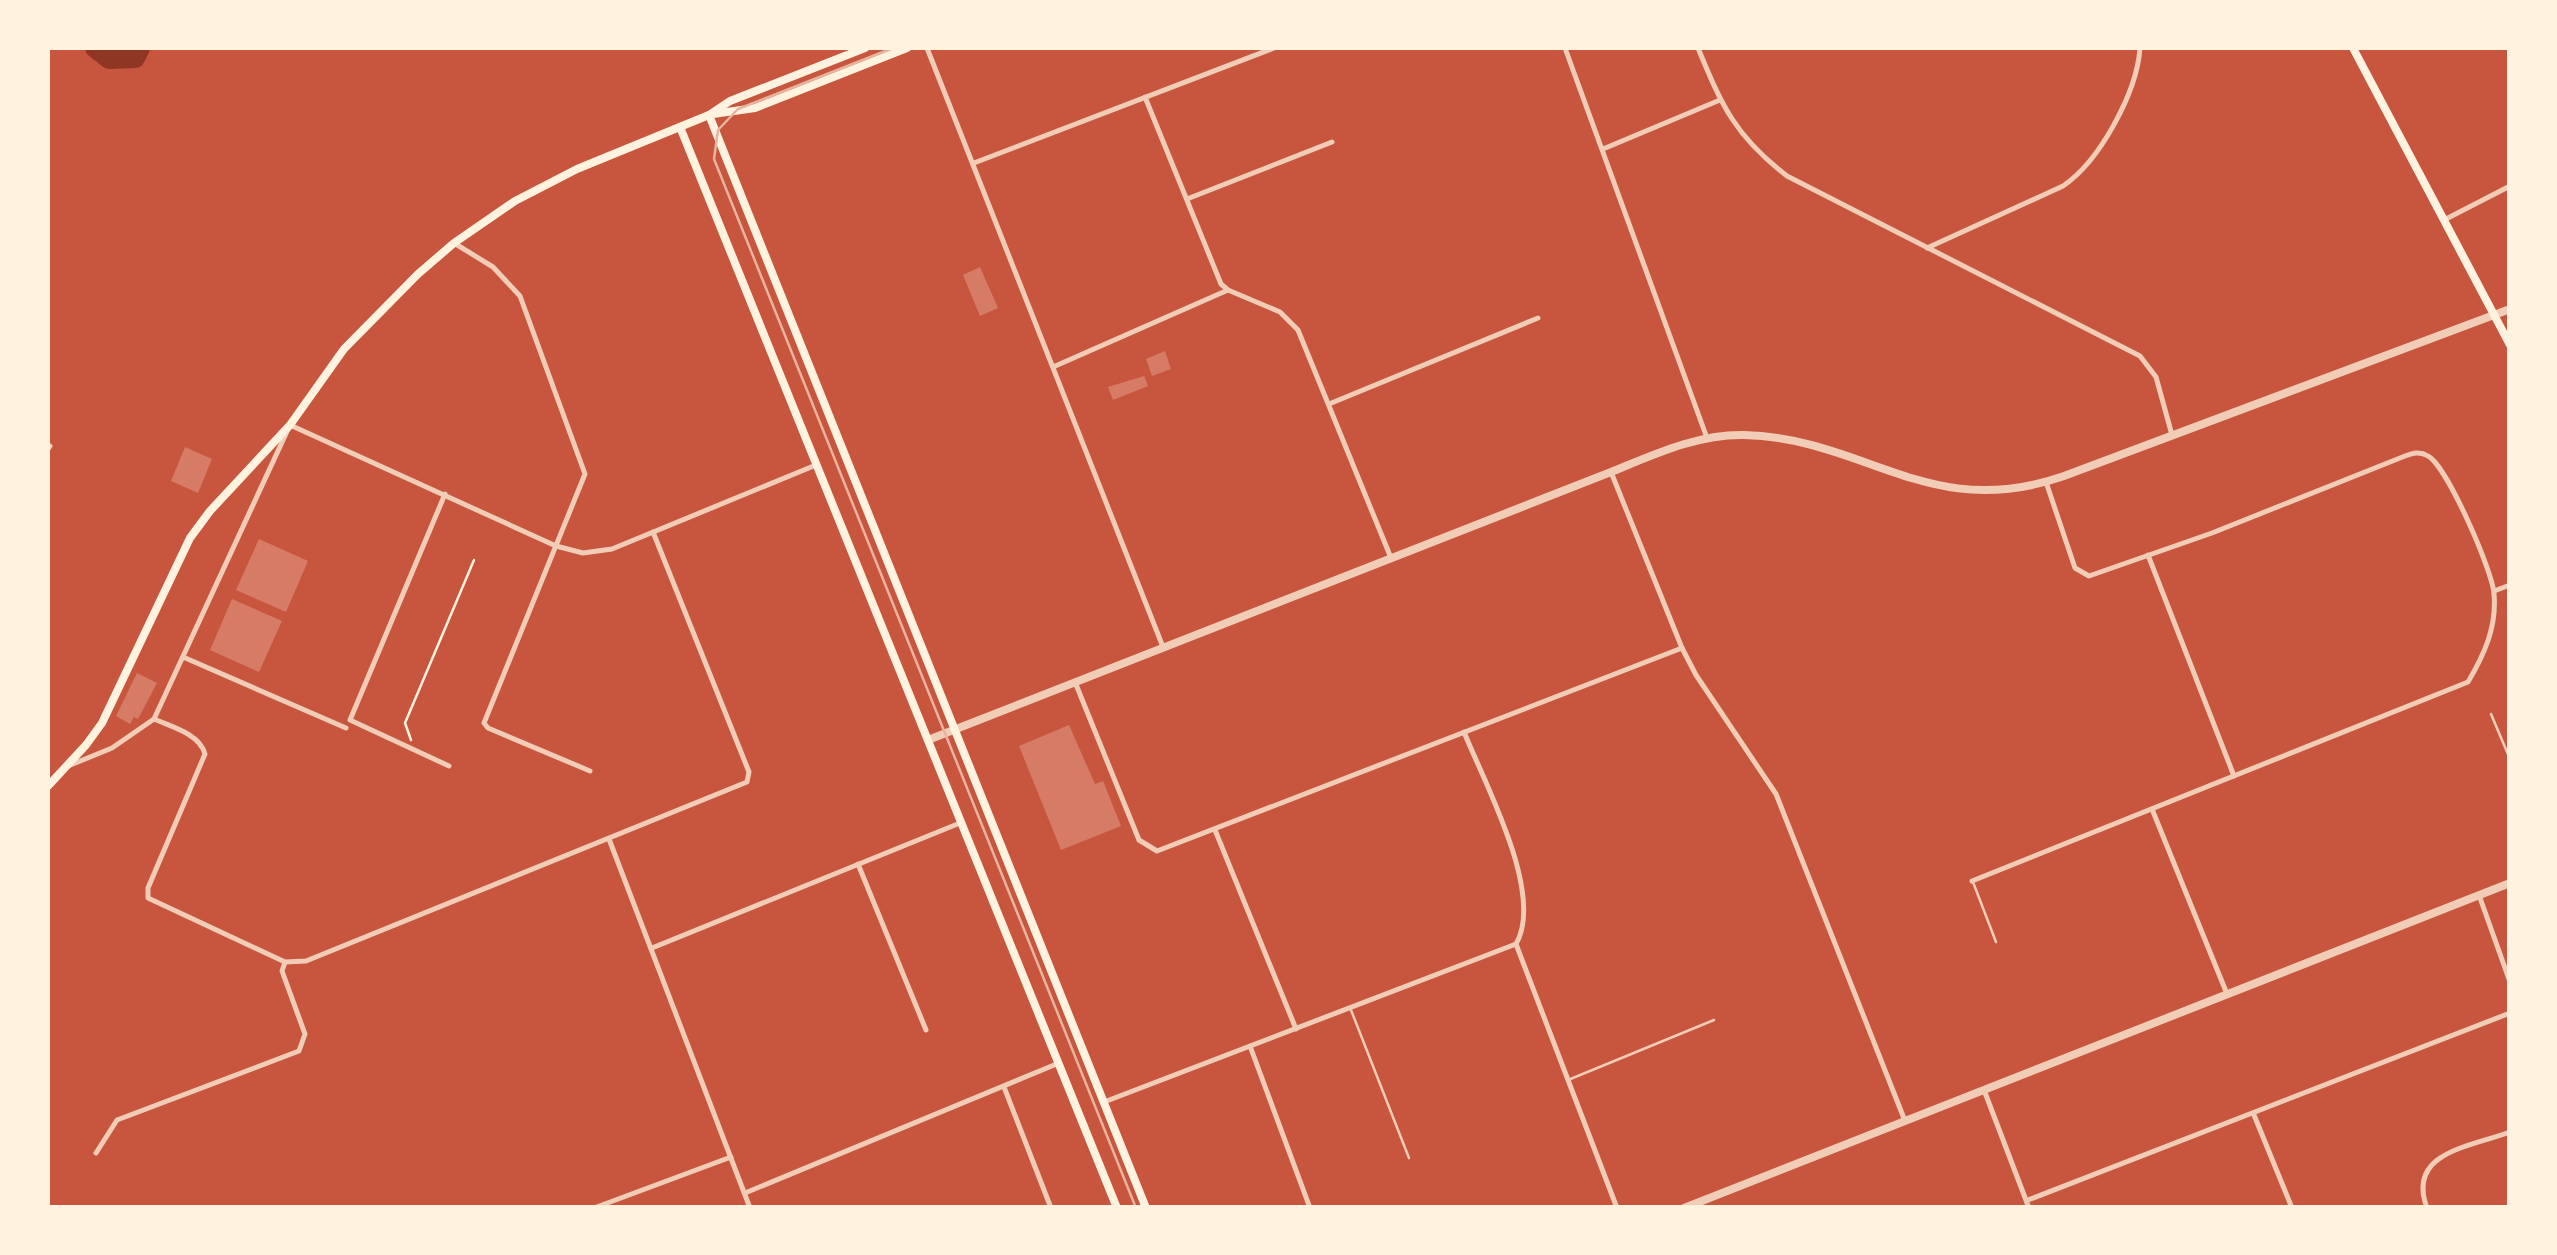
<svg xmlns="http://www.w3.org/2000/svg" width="2557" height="1255" viewBox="0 0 2557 1255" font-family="'Golos Text',sans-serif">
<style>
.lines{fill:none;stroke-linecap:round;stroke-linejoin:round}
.river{stroke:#8f3625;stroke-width:20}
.building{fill:#d67c66}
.path{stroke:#fff3e0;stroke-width:2.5}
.service{stroke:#f1ccb7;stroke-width:2.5}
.minor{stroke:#f1ccb7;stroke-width:5}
.tertiary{stroke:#f1ccb7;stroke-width:8}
.secondary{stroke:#fff3e0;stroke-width:8}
.tram{stroke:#e9b49f;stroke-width:2.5}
</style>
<rect width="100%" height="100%" fill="#c8553d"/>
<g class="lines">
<!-- river -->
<path class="river" d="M95,48L109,59L135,58L140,48"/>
</g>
<!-- building -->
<g class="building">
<path d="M980,267L998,308L980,316L963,275Z"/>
<path d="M1165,351L1171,369L1152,376L1146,359Z"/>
<path d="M1144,376L1148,386L1113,400L1108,387Z"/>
<path d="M185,447L212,459L198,493L171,481Z"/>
<path d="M259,539L308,561L286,612L236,590Z"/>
<path d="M232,599L282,621L259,672L210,650Z"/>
<path d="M137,673L157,683L138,719L134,717L130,724L116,716Z"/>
<path d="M1069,725L1095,784L1103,781L1121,826L1061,850L1019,746Z"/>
</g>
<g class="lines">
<!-- path -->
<path class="path" d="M411,740L405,723L474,560"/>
<!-- service -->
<g class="service">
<path d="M2491,714L2510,759"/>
<path d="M1973,882L1996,942"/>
<path d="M1351,1010L1409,1158"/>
<path d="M1568,1080L1714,1020"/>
</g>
<!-- minor -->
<g class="minor">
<path d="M927,48L1163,647"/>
<path d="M1565,48L1707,438"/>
<path d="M1698,48C1722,106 1735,136 1787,176L2140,356L2156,377L2172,435"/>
<path d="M1145,97L1221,284L1228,290L1280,312L1298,330L1391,558"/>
<path d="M1603,149L1720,100"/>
<path d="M974,163L1274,48"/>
<path d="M1187,199L1332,142"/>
<path d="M2444,220L2510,186"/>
<path d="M454,243L493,267L520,296L585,474L484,723L488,728L590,771"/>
<path d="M1927,248L2063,186C2100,161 2137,92 2140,48"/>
<path d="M1053,367L1228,290"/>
<path d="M1329,404L1538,318"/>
<path d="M48,449L50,446"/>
<path d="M1611,472L1682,648L1696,675L1776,794L1905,1121"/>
<path d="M445,494L350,720L449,766"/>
<path d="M2148,555L2234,776"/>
<path d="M2494,591L2510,585"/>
<path d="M183,657L346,728"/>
<path d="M1075,682L1139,840L1157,851L1682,648"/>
<path d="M154,719C172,727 200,734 205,754L148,888V898L285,962L306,961L747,782L749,772L653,532"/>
<path d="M1464,732C1485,784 1545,894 1516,944"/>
<path d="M68,766L112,748L154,719L290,425L556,546L583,553L612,549L816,465"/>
<path d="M2152,809L2227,994"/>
<path d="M1215,830L1296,1029"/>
<path d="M609,839L750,1208"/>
<path d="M858,864L926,1030"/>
<path d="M1972,881L2468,682C2484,655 2497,627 2494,594C2493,572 2447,466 2428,456C2420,451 2413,453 2405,456L2212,533L2089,576L2075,568L2046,482"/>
<path d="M2479,895L2510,982"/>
<path d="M1516,944L1617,1208"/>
<path d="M652,948L960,823"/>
<path d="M1250,1046L1310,1208"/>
<path d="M1004,1087L1051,1208"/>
<path d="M1984,1090L2029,1208"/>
<path d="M1104,1102L1516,944"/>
<path d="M2254,1115L2292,1208"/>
<path d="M96,1153L117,1120L299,1051L305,1034L282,971L285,962"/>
<path d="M745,1193L1059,1063"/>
<path d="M2028,1200L2510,1013"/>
<path d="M594,1208L731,1157"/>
<path d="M2427,1208C2406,1152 2470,1147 2510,1132"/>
</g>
<!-- tertiary -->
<g class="tertiary">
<path d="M928,740L1611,472C1653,455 1697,434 1744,435C1867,438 1929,523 2064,476L2510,309"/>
<path d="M1684,1208L2510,883"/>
</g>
<!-- secondary -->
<g class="secondary">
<path d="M2353,48L2510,345"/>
<path d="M713,114L755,108L907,48"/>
<path d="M709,115L1146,1208"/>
<path d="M680,127L1117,1208"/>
<path d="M48,786L86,745L102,723L190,538L210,511L290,425L344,349L418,274L454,243L515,201L577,169L709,115L730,101L865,48"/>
</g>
<!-- tram -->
<path class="tram" d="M893,48L738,109L718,130L714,159L1136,1208"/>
</g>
<!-- border -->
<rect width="2557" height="1255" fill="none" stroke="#fff3e0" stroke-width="100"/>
</svg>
